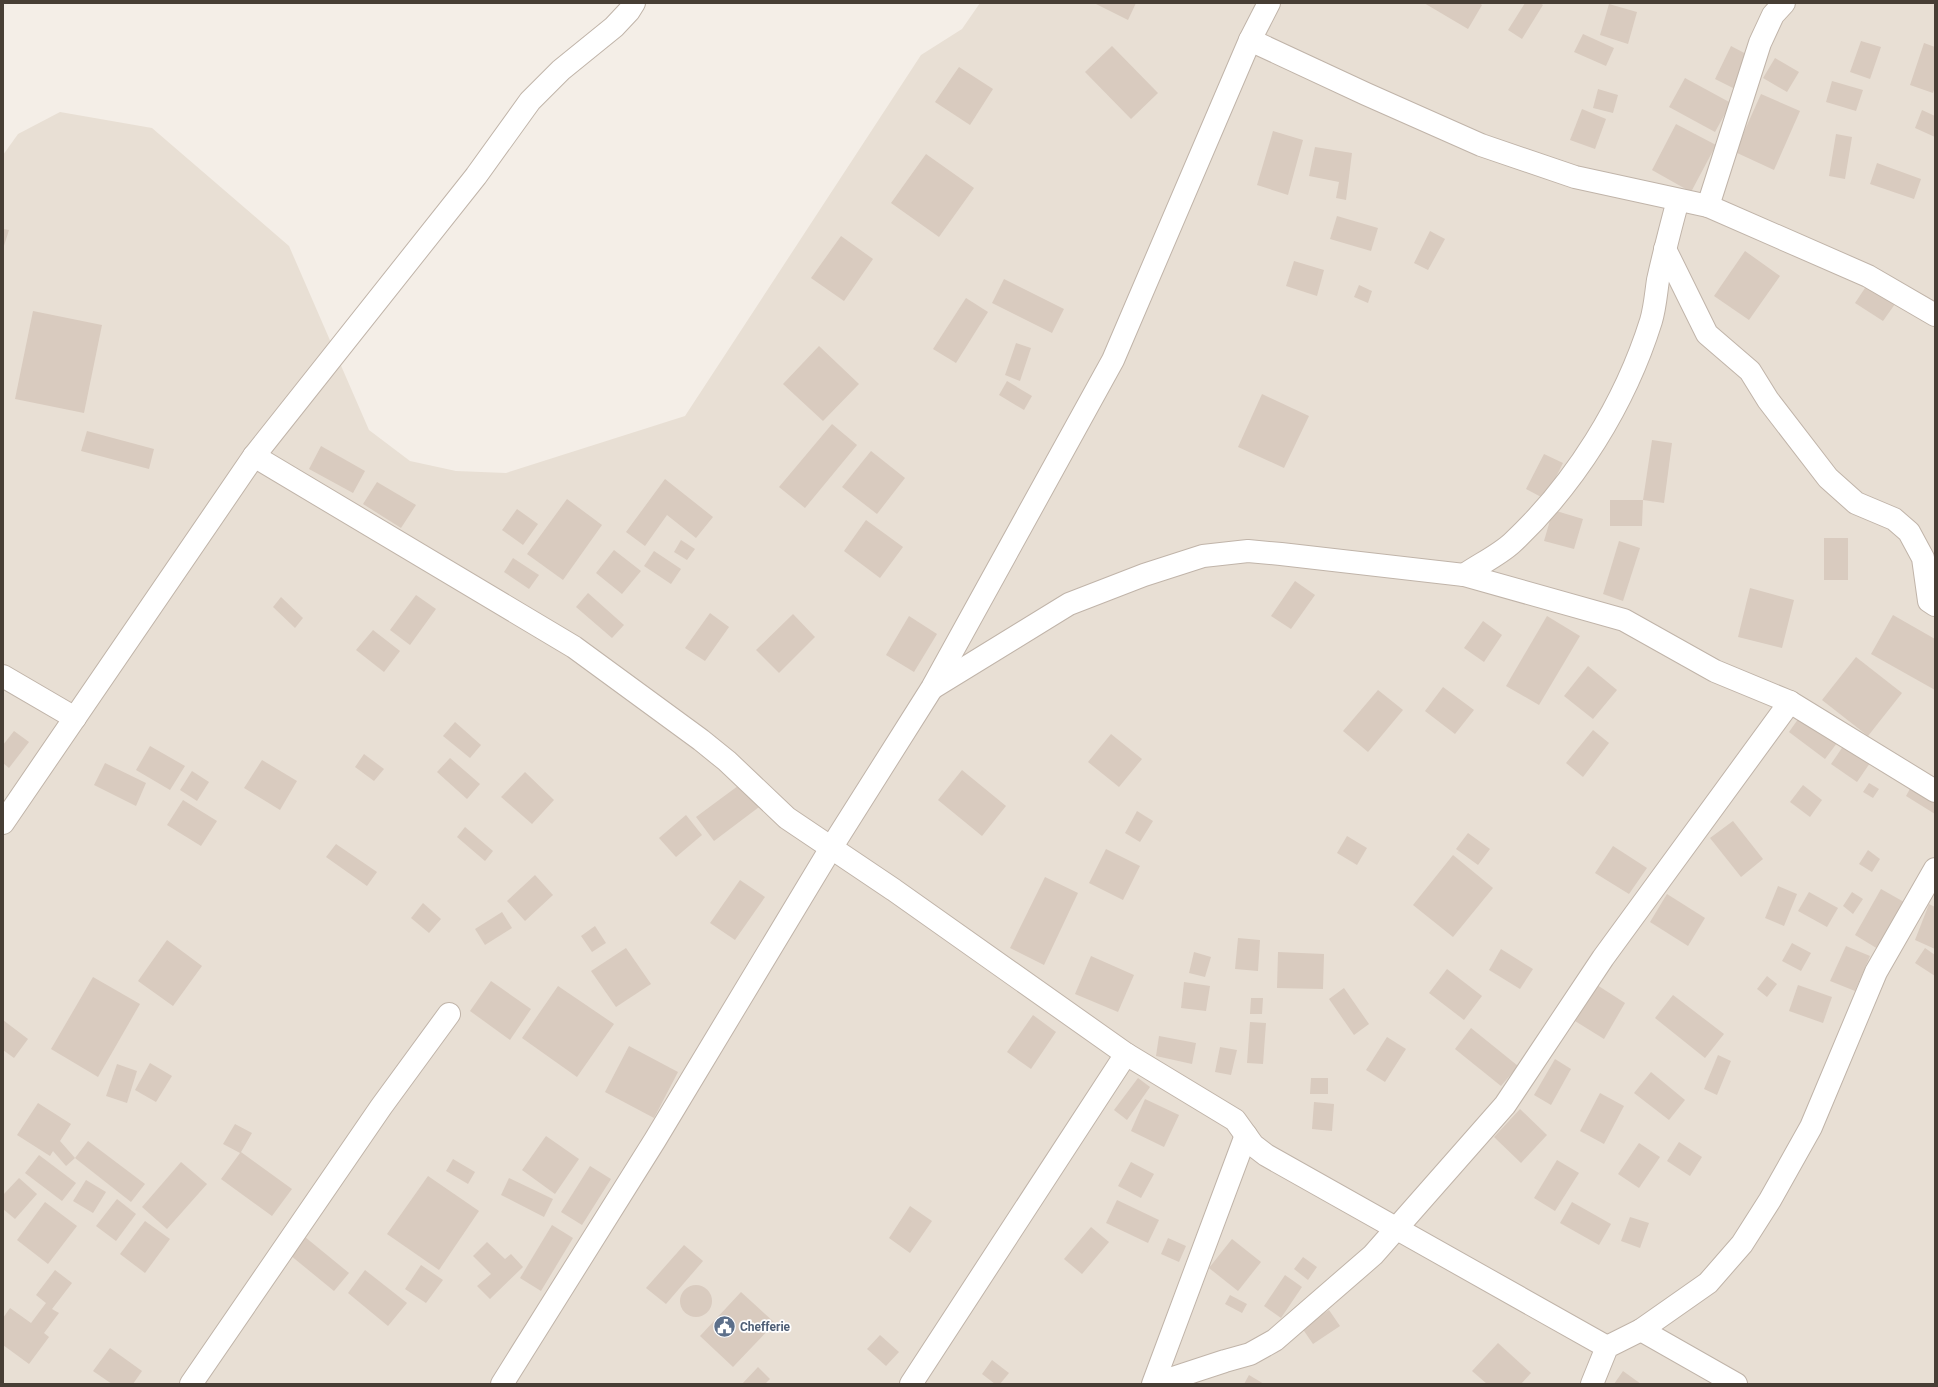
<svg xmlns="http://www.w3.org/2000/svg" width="1938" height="1387" viewBox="0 0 1938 1387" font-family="Roboto,sans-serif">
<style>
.residential{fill:#e8dfd4}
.building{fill:#d9cbbf}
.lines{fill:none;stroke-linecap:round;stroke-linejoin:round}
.minor-casing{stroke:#c0b4a9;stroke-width:24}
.minor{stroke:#fff;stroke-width:22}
.labels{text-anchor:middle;stroke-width:3.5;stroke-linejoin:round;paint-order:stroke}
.service-label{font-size:12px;font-weight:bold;fill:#4e5e75;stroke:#fff;text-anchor:start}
</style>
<rect width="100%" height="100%" fill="#f4eee7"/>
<!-- residential -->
<path class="residential" d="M980,3H1935V1384H3V155L18,134L60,112L152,128L289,246L369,430L410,461L456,471L506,473L685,416L921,55L962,29Z"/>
<!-- building -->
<g class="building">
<path d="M1094,3H1136L1128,20Z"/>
<path d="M1424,3H1479L1482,5L1468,29Z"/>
<path d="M1525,3H1540L1543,5L1522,39L1508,30Z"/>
<path d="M1609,4L1637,12L1628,44L1600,35Z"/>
<path d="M1583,34L1614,48L1606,66L1574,52Z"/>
<path d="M1861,41L1881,47L1870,79L1850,72Z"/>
<path d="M1924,43L1935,47V87L1933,93L1910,85Z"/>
<path d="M1112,46L1158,93L1131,119L1085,72Z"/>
<path d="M1731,46L1750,56L1735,89L1715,79Z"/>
<path d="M1775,58L1799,72L1787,92L1763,78Z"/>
<path d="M959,67L993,89L970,125L935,102Z"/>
<path d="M1685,78L1731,103L1715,132L1669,107Z"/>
<path d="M1832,81L1863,90L1856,111L1826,102Z"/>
<path d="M1598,89L1618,95L1613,113L1593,108Z"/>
<path d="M1761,94L1800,111L1774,170L1735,152Z"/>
<path d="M1582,109L1606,119L1595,149L1570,140Z"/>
<path d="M1922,110L1935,116V137L1915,128Z"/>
<path d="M1676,124L1716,145L1691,192L1652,170Z"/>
<path d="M1273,131L1303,140L1288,195L1257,185Z"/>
<path d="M1836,134L1852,137L1845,179L1829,176Z"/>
<path d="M1315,147L1352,153L1346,200L1336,198L1339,182L1309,176Z"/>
<path d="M926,154L974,188L939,237L891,203Z"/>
<path d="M1877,163L1921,179L1914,199L1870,184Z"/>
<path d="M1337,216L1378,228L1371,251L1330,239Z"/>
<path d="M3,229L9,230L3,249Z"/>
<path d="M1430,231L1445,239L1428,270L1414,263Z"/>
<path d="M841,236L873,259L844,301L811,278Z"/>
<path d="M1745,251L1780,276L1749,320L1714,296Z"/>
<path d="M1294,261L1324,270L1317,296L1286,286Z"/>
<path d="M1004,279L1064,309L1052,333L992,303Z"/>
<path d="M1359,285L1372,291L1368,303L1354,297Z"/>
<path d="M1867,285L1895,304L1883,321L1855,303Z"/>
<path d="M966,298L988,312L956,363L933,349Z"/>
<path d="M33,311L102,325L84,413L15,399Z"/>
<path d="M1016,343L1031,348L1020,381L1005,375Z"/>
<path d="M819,346L859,384L823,421L783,384Z"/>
<path d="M1007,381L1032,396L1024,410L999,395Z"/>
<path d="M1262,394L1309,416L1284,468L1238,447Z"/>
<path d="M832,424L857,445L805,508L779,487Z"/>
<path d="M87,431L154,449L149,469L81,451Z"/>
<path d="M1652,440L1672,443L1664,503L1643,500Z"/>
<path d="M321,446L365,471L353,493L309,469Z"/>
<path d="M871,451L905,478L877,514L842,487Z"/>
<path d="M1544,454L1563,463L1545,499L1526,489Z"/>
<path d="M665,479L713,517L696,538L667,515L645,546L626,532Z"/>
<path d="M377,482L416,505L401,528L363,504Z"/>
<path d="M567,499L602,525L563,580L527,554Z"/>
<path d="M1610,500H1643L1642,526H1610Z"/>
<path d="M517,509L538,524L523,545L502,530Z"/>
<path d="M1553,510L1583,519L1574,549L1544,541Z"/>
<path d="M866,520L903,547L880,578L844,551Z"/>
<rect x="1824" y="538" width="24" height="42"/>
<path d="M681,540L695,549L687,560L674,552Z"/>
<path d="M1619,541L1640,548L1623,601L1603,594Z"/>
<path d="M614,550L641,571L622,594L596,573Z"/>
<path d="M654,551L681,569L671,584L644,566Z"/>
<path d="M513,558L539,575L529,589L504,572Z"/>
<path d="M1295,581L1315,595L1291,629L1271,616Z"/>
<path d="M1750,588L1794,600L1782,648L1738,637Z"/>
<path d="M588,593L624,625L612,638L576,607Z"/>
<path d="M416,595L436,609L410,645L390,630Z"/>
<path d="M281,597L303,618L295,628L273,607Z"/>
<path d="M710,613L729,627L705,661L685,648Z"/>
<path d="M793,614L815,637L779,673L756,650Z"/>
<path d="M1893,615L1935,639V690L1871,654Z"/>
<path d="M909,616L937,634L914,672L886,655Z"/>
<path d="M1547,616L1580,636L1539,705L1506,686Z"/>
<path d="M1483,621L1502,635L1484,662L1464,648Z"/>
<path d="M373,630L400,651L384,672L356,650Z"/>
<path d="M1856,657L1902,693L1868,736L1822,700Z"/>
<path d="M1588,666L1617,690L1593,719L1564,696Z"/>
<path d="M1443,687L1474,710L1455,734L1425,711Z"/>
<path d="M1378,690L1403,710L1368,752L1343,731Z"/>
<path d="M1801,715L1837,743L1825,759L1789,732Z"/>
<path d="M455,722L481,745L470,758L443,736Z"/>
<path d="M1593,730L1609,743L1583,777L1566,763Z"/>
<path d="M14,731L29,742L9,768L3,763V745Z"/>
<path d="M1111,734L1142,759L1119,787L1088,762Z"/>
<path d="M1844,745L1870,763L1857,782L1831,764Z"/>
<path d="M150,746L185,766L170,790L136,770Z"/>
<path d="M364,754L384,769L374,781L355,767Z"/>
<path d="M450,758L480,784L467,799L437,772Z"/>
<path d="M262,760L297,781L280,810L244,788Z"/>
<path d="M105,763L146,783L136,806L94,785Z"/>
<path d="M962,770L1006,806L982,836L938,800Z"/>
<path d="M192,771L209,782L197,801L180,790Z"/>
<path d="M525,772L554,800L532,824L501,797Z"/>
<path d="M746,780L763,804L714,841L696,817Z"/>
<path d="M1869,783L1879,789L1873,798L1863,792Z"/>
<path d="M1803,785L1822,800L1810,817L1790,802Z"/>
<path d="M1912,785L1935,800V814L1906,796Z"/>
<path d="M183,800L217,821L201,846L167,825Z"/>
<path d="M1137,811L1153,821L1140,842L1125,833Z"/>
<path d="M686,815L702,835L676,857L659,838Z"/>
<path d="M1733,821L1763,859L1741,877L1710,838Z"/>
<path d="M465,827L493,851L485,861L457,837Z"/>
<path d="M1468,833L1490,849L1478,865L1456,849Z"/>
<path d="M1347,836L1367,848L1357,865L1337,853Z"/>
<path d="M336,844L377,872L367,886L326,857Z"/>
<path d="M1613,846L1647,868L1629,894L1595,873Z"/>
<path d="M1106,849L1140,866L1123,900L1089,883Z"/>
<path d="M1868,850L1880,859L1872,872L1859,864Z"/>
<path d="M1453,855L1493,888L1453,937L1413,905Z"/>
<path d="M535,875L553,895L525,921L507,901Z"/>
<path d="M1045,877L1078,893L1044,965L1010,948Z"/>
<path d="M740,880L765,897L735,940L710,923Z"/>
<path d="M1778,886L1797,894L1784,926L1765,918Z"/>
<path d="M1881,889L1904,902L1878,949L1855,935Z"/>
<path d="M1809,892L1838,908L1827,927L1798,911Z"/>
<path d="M1852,892L1863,899L1853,914L1843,906Z"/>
<path d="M1667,894L1705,918L1688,946L1650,922Z"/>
<path d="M423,903L441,919L429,933L411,918Z"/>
<path d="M1929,904L1935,907V949L1915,940Z"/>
<path d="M502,912L512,928L485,945L475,929Z"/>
<path d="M595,926L606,943L592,952L581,936Z"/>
<path d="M1238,938L1260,940L1258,971L1235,969Z"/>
<path d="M167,940L202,966L173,1006L138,981Z"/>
<path d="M1792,943L1811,953L1801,971L1782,961Z"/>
<path d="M1846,946L1870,956L1855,991L1830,981Z"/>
<path d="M626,948L651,984L616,1007L591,971Z"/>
<path d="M1925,948L1935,955V976L1915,963Z"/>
<path d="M1501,949L1533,969L1520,989L1489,970Z"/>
<path d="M1194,952L1211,957L1205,977L1189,973Z"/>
<path d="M1278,952L1324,954L1323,989L1277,988Z"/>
<path d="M1091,956L1134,975L1118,1012L1075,994Z"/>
<path d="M1447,969L1482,996L1464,1020L1429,993Z"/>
<path d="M1767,976L1777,984L1767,997L1757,989Z"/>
<path d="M93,977L140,1004L98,1077L51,1049Z"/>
<path d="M491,981L531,1009L510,1040L470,1011Z"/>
<path d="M1184,982L1210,986L1206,1011L1181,1008Z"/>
<path d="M1597,985L1625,1003L1604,1039L1575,1021Z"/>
<path d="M1798,985L1832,997L1823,1023L1789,1011Z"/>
<path d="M558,986L614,1024L577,1077L522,1038Z"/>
<path d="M1344,988L1369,1024L1354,1035L1329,999Z"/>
<path d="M1673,995L1724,1034L1705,1058L1655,1018Z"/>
<path d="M1251,998H1263L1262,1014H1250Z"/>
<path d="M1033,1015L1056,1032L1031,1069L1007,1052Z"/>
<path d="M3,1020L28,1039L14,1058L3,1050Z"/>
<path d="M1250,1022L1266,1023L1263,1064L1247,1063Z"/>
<path d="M1471,1028L1518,1066L1501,1086L1455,1049Z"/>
<path d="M1159,1036L1196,1043L1192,1064L1156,1056Z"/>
<path d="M1387,1037L1406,1049L1385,1082L1366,1070Z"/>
<path d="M629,1046L678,1072L654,1118L605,1092Z"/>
<path d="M1220,1047L1237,1050L1231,1075L1215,1072Z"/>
<path d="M1718,1055L1731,1061L1717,1095L1704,1089Z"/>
<path d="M1555,1059L1571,1069L1551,1105L1534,1095Z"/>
<path d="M150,1063L172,1076L156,1102L135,1090Z"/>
<path d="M117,1064L137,1071L127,1103L106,1096Z"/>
<path d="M1651,1072L1685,1100L1669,1120L1634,1093Z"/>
<path d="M1138,1078L1150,1087L1127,1120L1114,1110Z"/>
<path d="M1311,1078H1328V1094H1310Z"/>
<path d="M1600,1093L1624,1106L1604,1144L1580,1131Z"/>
<path d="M1145,1099L1179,1115L1164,1147L1131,1131Z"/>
<path d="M1314,1102L1334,1104L1332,1131L1312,1129Z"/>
<path d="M38,1103L71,1124L60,1141L75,1158L66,1166L53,1151L50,1156L17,1135Z"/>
<path d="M1520,1109L1547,1135L1521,1163L1494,1137Z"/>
<path d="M235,1124L252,1133L241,1152L292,1189L272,1216L221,1179L240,1153L223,1144Z"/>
<path d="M546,1136L579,1159L555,1194L522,1170Z"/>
<path d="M88,1141L145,1184L131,1202L75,1158Z"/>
<path d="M1679,1142L1702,1157L1690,1176L1667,1161Z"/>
<path d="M1639,1143L1660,1157L1639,1188L1618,1174Z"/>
<path d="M39,1155L76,1183L62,1201L25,1173Z"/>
<path d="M453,1159L475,1172L468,1184L446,1171Z"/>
<path d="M1557,1160L1579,1173L1555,1211L1534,1198Z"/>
<path d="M181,1162L207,1184L167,1229L142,1207Z"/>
<path d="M1131,1162L1154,1174L1141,1198L1118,1186Z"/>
<path d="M590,1166L611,1179L582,1225L561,1212Z"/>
<path d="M428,1176L479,1211L439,1270L387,1234Z"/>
<path d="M19,1178L37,1194L15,1219L3,1209V1195Z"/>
<path d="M509,1178L553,1199L544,1217L501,1195Z"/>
<path d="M86,1180L106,1192L93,1213L73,1201Z"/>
<path d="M117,1199L136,1214L116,1241L96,1226Z"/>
<path d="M1117,1200L1159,1220L1148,1243L1106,1223Z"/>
<path d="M45,1202L77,1226L48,1264L17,1240Z"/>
<path d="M1572,1202L1611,1224L1599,1245L1560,1223Z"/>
<path d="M910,1206L932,1221L910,1253L889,1238Z"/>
<path d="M1630,1217L1649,1223L1640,1248L1621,1241Z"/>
<path d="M145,1221L170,1239L145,1273L120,1254Z"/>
<path d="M552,1225L573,1238L541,1291L520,1278Z"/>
<path d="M1091,1227L1109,1242L1082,1274L1064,1259Z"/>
<path d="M305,1237L349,1273L334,1291L290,1255Z"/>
<path d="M1168,1238L1186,1246L1179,1262L1161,1254Z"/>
<path d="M1232,1239L1261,1262L1238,1291L1209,1268Z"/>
<path d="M487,1242L505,1259L511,1254L523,1267L490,1299L477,1286L491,1274L473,1256Z"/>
<path d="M684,1245L703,1261L666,1304L646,1288Z"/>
<path d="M1303,1257L1317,1267L1308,1280L1294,1269Z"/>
<path d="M421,1265L443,1280L426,1303L405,1289Z"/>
<path d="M55,1270L72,1283L52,1309L59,1313L44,1333L49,1337L29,1364L3,1345V1318L10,1308L31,1323L46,1303L36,1295Z"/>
<path d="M365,1270L407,1303L388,1326L348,1293Z"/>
<path d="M1285,1275L1302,1287L1281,1318L1264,1306Z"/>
<circle cx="696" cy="1301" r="16"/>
<path d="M741,1292L775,1323L733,1367L700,1336Z"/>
<path d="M1230,1295L1247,1304L1242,1313L1225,1304Z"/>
<path d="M1329,1310L1340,1326L1313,1344L1302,1328Z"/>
<path d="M880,1335L899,1352L886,1366L867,1349Z"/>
<path d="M1498,1343L1531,1373L1521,1384H1487L1472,1371Z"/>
<path d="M110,1348L142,1371L133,1384H112L93,1371Z"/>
<path d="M992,1360L1009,1373L1000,1384H995L982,1374Z"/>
<path d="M758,1367L770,1379L765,1384H742Z"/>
<path d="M1623,1371L1641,1384H1614Z"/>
<path d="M1249,1375L1264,1384H1244Z"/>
</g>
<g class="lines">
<defs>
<g id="minor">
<path d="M1250,40L1366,94L1481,145L1575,177L1708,206L1868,276L1935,315"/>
<path d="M1708,206L1760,43L1773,15L1784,3"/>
<path d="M1665,249L1707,334L1750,371L1768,400L1828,478L1856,503L1894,519L1909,532L1923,558L1929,601L1935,605"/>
<path d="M254,456L574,647L701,740L727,761L787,818L894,890L1126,1054L1235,1120L1253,1145L1266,1155L1607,1347"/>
<path d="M1464,575C1480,564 1499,555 1512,543C1575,484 1625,404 1651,321C1655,308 1656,293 1658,280C1664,253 1671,226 1678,200"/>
<path d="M3,676L75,718"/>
<path d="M934,687L1069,604L1144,575L1203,556L1248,551L1281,554L1464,575L1624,620L1715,671L1790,702L1935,791"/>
<path d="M3,823L254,456L476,176L530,101L561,70L614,27L629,11L634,3"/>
<path d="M1641,1330L1736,1384"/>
<path d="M191,1384L381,1107L449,1014"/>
<path d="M502,1384L655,1140L831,848L932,688L1113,360L1250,40L1269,3"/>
<path d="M911,1384L1126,1054"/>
<path d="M1153,1384L1246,1135"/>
<path d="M1155,1384L1225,1361L1250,1354L1275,1340L1373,1255L1505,1105L1603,958L1790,702"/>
<path d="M1592,1384L1607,1347L1641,1330L1708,1283L1742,1244L1770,1200L1811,1127L1876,972L1935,869"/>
</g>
</defs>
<!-- minor casing -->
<use href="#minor" class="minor-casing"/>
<!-- minor -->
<use href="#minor" class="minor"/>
</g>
<!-- icons -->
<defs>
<symbol id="civic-disc" viewBox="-11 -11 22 22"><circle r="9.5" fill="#5c6f8a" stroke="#fff"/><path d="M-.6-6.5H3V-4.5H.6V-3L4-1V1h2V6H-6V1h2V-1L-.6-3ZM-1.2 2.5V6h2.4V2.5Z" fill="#fff"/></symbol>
</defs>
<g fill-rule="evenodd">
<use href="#civic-disc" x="712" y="1314" width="25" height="25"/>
</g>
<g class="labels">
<!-- service labels -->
<g class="service-label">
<text x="740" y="1331">Chefferie</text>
</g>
</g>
<!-- border -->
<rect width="1938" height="1387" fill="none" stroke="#473e35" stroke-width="8"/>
</svg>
